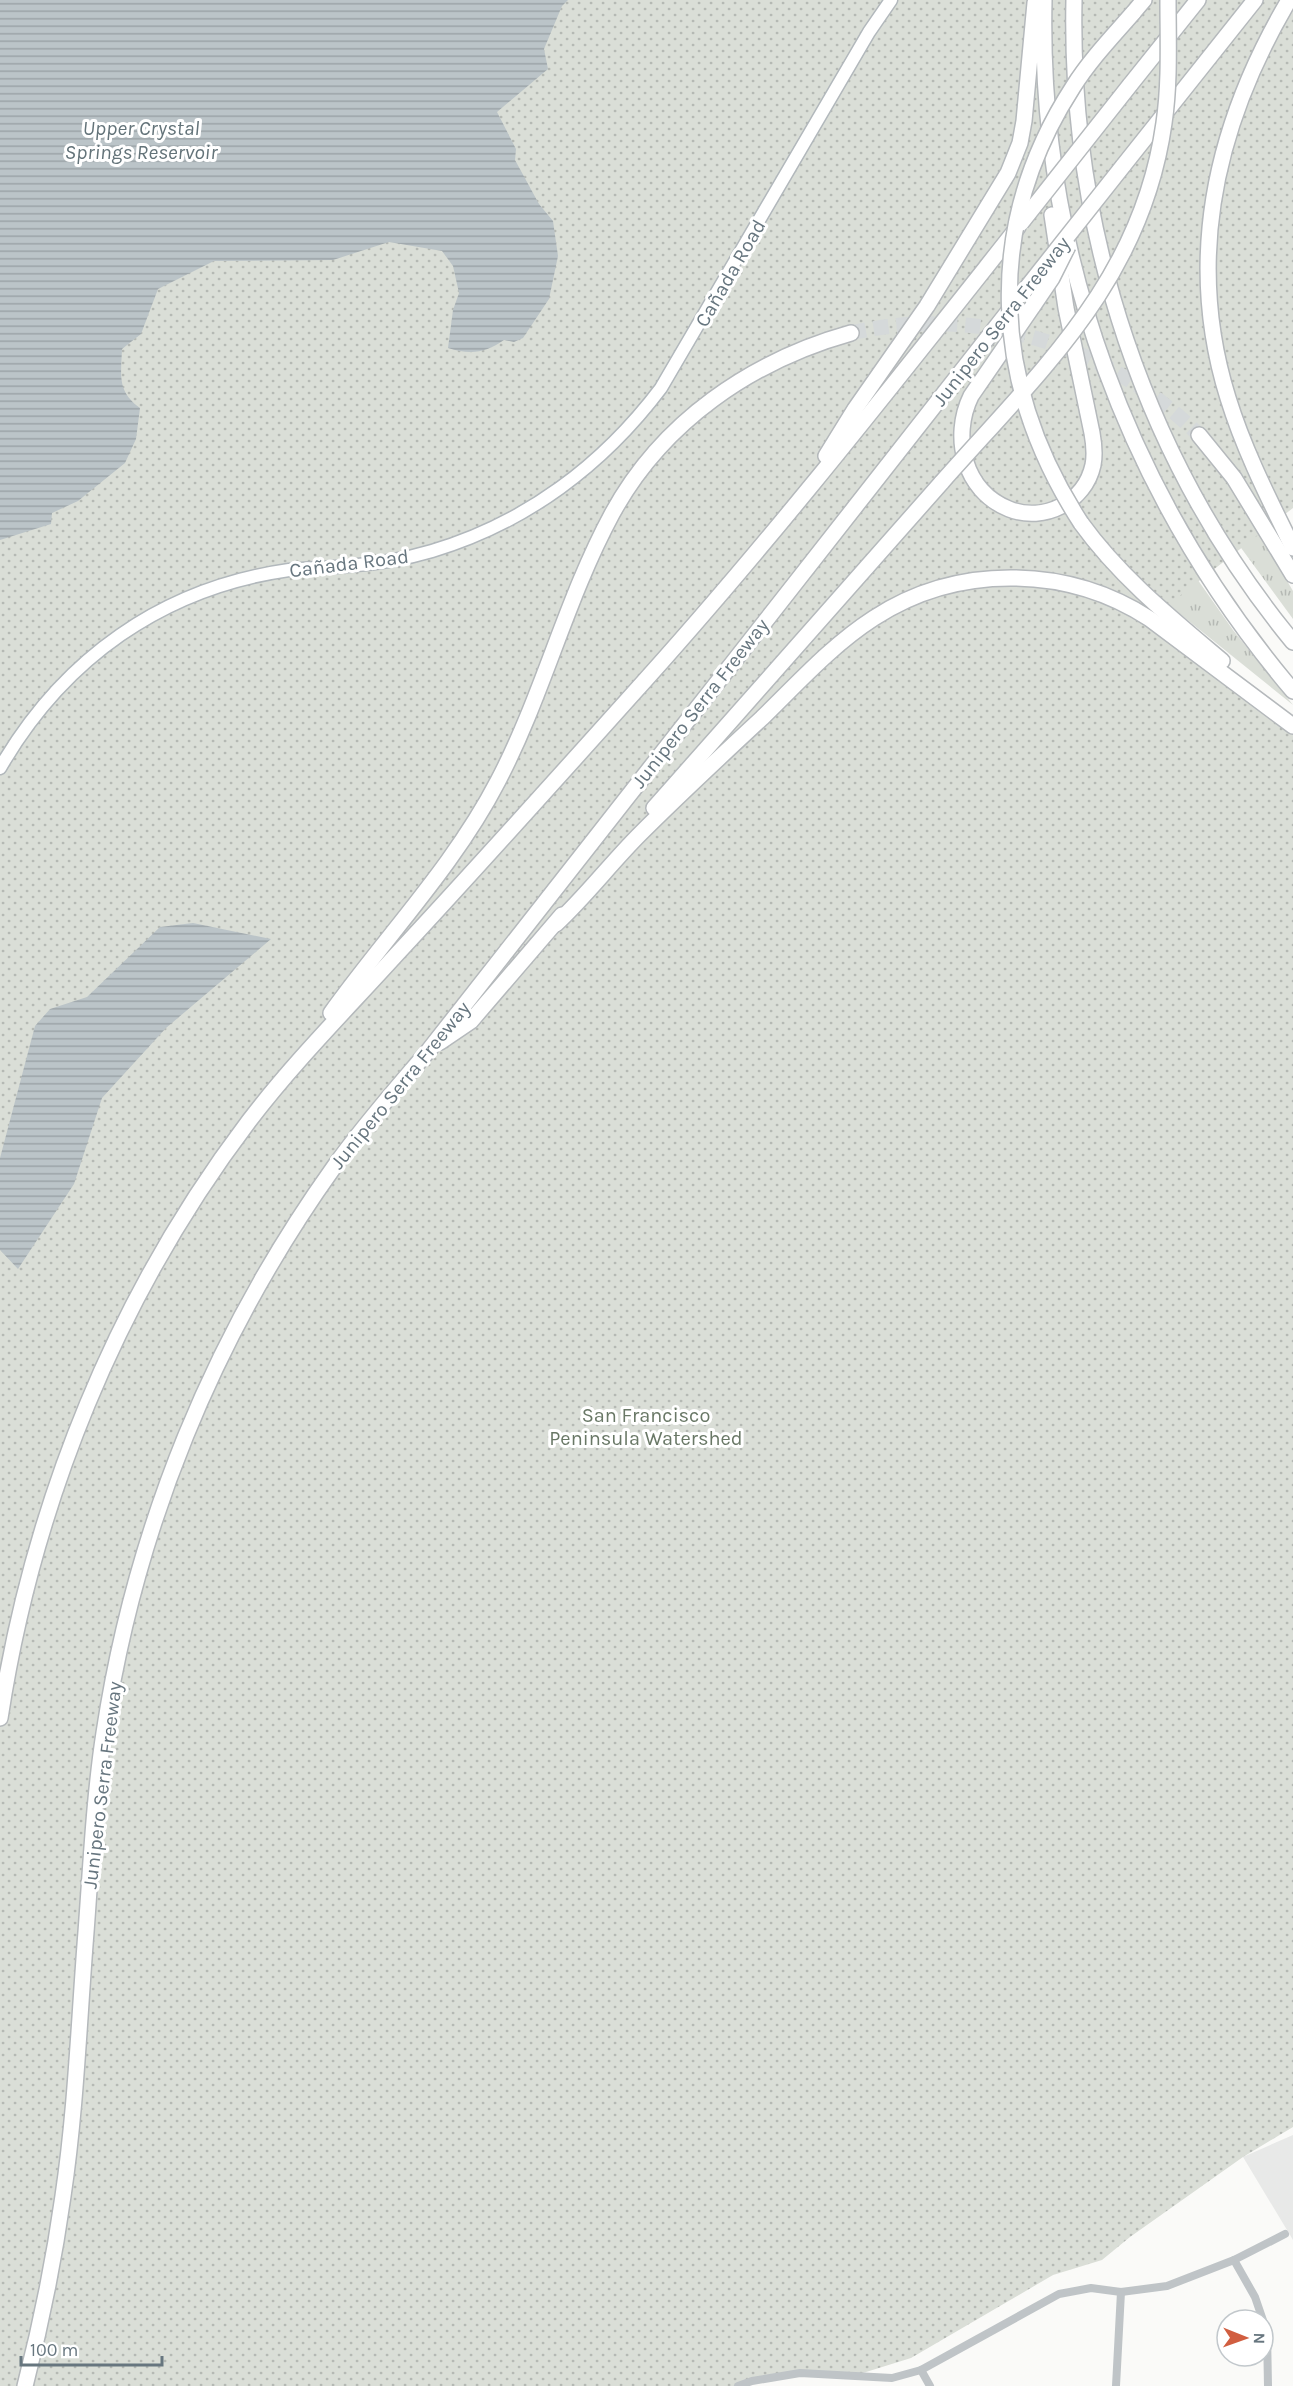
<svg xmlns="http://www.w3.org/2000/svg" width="1293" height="2386" viewBox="0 0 1293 2386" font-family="Karla,sans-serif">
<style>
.built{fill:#e8e9e8}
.grass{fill:url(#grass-tufts)}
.park{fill:url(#park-dots)}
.water{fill:url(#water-rules)}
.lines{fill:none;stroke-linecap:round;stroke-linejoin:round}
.highway-tunnel{stroke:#d5d9da;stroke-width:15;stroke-dasharray:15 8;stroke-linecap:butt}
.secondary-casing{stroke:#b2b8bc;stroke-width:15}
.highway-casing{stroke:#b5b9bc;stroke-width:18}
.street{stroke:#bfc4c7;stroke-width:8}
.secondary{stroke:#fff;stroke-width:12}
.highway{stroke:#fff;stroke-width:15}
.highway-bridge-casing{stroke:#b5b9bc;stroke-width:18;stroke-linecap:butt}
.highway-bridge{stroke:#fff;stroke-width:15}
.labels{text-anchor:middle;stroke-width:6;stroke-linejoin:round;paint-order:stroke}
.street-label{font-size:20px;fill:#67767f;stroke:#fff}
.park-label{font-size:20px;fill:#697866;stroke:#fff}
.water-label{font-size:21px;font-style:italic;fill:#637379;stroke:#fff}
</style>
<defs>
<pattern id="grass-tufts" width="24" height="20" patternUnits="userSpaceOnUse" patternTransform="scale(1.5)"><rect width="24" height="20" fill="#daded7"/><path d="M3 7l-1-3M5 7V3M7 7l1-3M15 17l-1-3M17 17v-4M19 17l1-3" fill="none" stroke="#b5b9b4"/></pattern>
<pattern id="park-dots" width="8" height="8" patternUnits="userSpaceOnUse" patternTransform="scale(1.5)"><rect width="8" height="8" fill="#daded7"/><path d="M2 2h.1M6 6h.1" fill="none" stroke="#b5b9b4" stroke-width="1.8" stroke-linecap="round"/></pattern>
<pattern id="water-rules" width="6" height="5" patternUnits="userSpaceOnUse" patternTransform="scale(1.5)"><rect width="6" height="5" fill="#bbc4c8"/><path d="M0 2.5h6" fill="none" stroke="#9ca4a8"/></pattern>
</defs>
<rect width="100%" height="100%" fill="#fafaf8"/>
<!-- built -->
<path class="built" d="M1293,2135V2240L1243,2157Z"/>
<!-- grass -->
<g class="grass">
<path d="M1244,507L1293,591V619L1236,541Z"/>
<path d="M1181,556L1233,630L1293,705L1149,589Z"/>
</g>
<!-- park -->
<path class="park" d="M0,0H1293V508L1150,619L1293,726V2127L1243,2157L1130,2237L1102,2260L1053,2275L911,2358L850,2377L800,2373L738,2386H0Z"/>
<!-- water -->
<g class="water">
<path d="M0,0H568L562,6L544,49L548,69L497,112L516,149L515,160L539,204L553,221L558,256L549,299L523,338L514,342L504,340C486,353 470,355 448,348L453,310L459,293L453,266L442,251L389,242L333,260L214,261L158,289L141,334L122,349C121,376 117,391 140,408L136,439L125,463L78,501L52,513L51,524L0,540Z"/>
<path d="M193,923L271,939L166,1028L102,1098L74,1184L18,1269L0,1250V1158L35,1026L50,1009L87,997L160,927Z"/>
</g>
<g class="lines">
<!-- highway-tunnel -->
<path class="highway-tunnel" d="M851,333C979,304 1106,344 1199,435"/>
<defs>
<path id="secondary" d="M0,768C63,659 162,588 289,570C308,568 328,568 347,566C376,564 405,559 432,551C526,523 603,465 661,388L869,32L891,0"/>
<g id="highway">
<path d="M1044,0C1038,254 1130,498 1293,691"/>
<path d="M1074,0C1069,232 1145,462 1293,642"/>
<path d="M1289,0C1216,124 1184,257 1228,398C1244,450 1269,499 1293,548"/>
<path d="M1133,13L1144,0"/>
<path d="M1130,85L1198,0"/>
<path d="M1123,166L1255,0"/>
<path d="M1033,306L971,396C951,437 964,491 1009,509C1044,523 1085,502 1093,465C1095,455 1094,444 1092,433L1066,308L1052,215"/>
<path d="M1199,435L1234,478L1293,575"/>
<path d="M826,456L855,409L927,306L1008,173L1020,143L1024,121L1035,3"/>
<path d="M1081,523C1120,577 1171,618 1222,661"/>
<path d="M654,808L942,482"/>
<path d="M556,924C586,896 611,863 640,834C680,794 721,756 762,718C798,683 832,645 874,618C957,564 1067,565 1150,619L1293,726"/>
<path d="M331,1013C387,935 454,866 498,781C543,695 566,599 612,514C662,422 751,361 851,333"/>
<path d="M440,1042L471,1021L562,915"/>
<path d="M0,1718C33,1503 117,1295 249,1121C294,1062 346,1010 396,955C475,870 553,783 631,696C767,546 892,386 1018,227"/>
<path d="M25,2386C41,2324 54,2260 63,2196C76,2109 79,2020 86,1932C91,1866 94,1798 104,1733C135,1528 214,1335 334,1167C363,1126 396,1089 429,1050L1015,303"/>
</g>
</defs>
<!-- secondary casing -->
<use href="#secondary" class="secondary-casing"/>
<!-- highway casing -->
<use href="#highway" class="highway-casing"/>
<!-- street -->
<g class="street">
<path d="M1234,2260L1255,2297L1267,2332L1268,2386"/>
<path d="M921,2370L930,2386"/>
<path d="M738,2386L752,2381L800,2373L892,2378L921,2370L1059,2294L1091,2288L1121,2292L1167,2286L1234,2260L1285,2234"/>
<path d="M1116,2386L1121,2292"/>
</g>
<!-- secondary -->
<use href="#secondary" class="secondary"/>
<!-- highway -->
<use href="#highway" class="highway"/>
<defs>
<g id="highway-bridge">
<path d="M1021,223L1130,85"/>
<path d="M1021,295L1123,166"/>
<path d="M1033,306L1052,278L1068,246"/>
<path d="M942,482C1041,370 1142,280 1164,123C1170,82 1168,41 1168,0"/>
<path d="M1081,523C992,385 982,228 1073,87C1090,60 1112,37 1133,13"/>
</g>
</defs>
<!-- highway-bridge casing -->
<use href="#highway-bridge" class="highway-bridge-casing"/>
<!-- highway-bridge -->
<use href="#highway-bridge" class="highway-bridge"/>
</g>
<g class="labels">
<!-- street labels -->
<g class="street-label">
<text transform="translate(730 273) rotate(-60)" y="7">Cañada Road</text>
<text transform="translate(1001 321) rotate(-52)" y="7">Junipero Serra Freeway</text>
<text transform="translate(349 563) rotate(-7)" y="7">Cañada Road</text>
<text transform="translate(700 703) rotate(-52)" y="7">Junipero Serra Freeway</text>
<text transform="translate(400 1085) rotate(-51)" y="7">Junipero Serra Freeway</text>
<text transform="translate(102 1785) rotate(-83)" y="7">Junipero Serra Freeway</text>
</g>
<!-- park labels -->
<g class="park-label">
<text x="646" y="1422">San Francisco<tspan x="646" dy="23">Peninsula Watershed</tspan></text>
</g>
<!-- water labels -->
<g class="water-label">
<text x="141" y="135">Upper Crystal<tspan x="141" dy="24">Springs Reservoir</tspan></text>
</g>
</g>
<!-- north arrow -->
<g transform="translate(1245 2338) rotate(91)"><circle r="28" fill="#ffffff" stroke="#c2c8cc" stroke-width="1.5"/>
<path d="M0-4.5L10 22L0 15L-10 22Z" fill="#d15e40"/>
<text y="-9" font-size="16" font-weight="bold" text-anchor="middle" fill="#67767f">N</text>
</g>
<!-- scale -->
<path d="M21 2356v9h141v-9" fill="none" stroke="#67767f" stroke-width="3"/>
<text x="30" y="2356" font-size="18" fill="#67767f" stroke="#ffffff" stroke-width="4.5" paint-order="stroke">100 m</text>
</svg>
